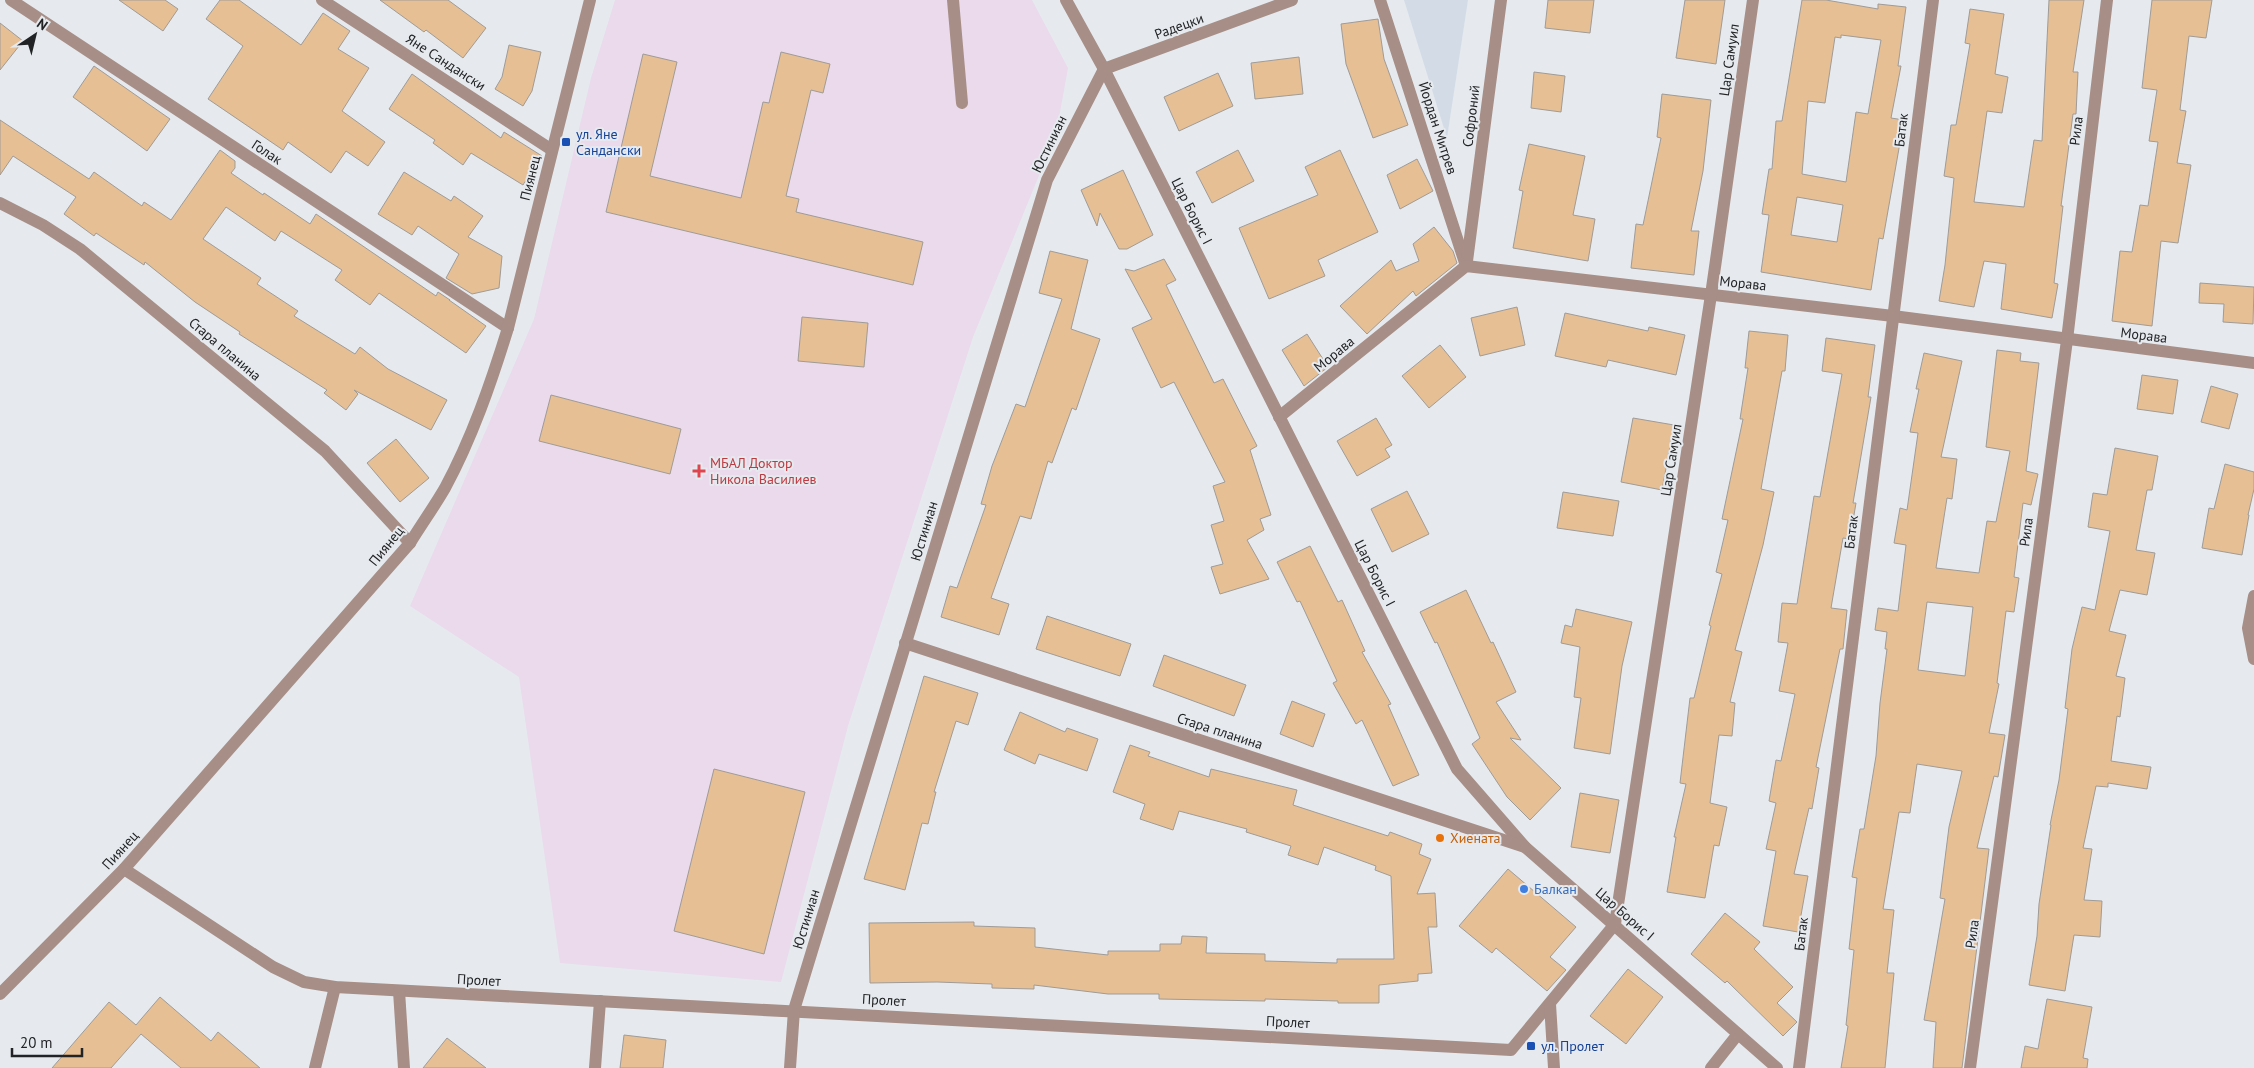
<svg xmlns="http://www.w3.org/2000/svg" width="2254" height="1068" viewBox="0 0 2254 1068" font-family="'PT Sans',sans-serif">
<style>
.built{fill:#d3dce6}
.medical{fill:#eadaec}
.building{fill:#e6bf94;stroke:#9f9b97;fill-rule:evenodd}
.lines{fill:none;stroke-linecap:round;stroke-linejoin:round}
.minor{stroke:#a78e87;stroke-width:12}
.transit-dot{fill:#1a4fb4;stroke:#e6eaef;stroke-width:2}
.health-dot{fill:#e0444e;stroke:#e6eaef;stroke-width:2}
.food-dot{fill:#e8710a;stroke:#e6eaef;stroke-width:2}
.shop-dot{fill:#3f7fe0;stroke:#e6eaef;stroke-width:2}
.labels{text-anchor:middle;stroke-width:4;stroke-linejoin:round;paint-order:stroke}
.street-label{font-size:14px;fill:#222324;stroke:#e6eaef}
.transit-label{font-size:14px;fill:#164399;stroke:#e6eaef;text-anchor:start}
.health-label{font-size:14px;fill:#be3a42;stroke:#e6eaef;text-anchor:start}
.food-label{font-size:14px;fill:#c56008;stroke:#e6eaef;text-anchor:start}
.shop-label{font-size:14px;fill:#366cbe;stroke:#e6eaef;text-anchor:start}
</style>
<rect width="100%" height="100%" fill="#e6eaef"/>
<!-- built -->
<path class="built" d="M1404,0H1468L1447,138Z"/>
<!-- medical -->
<path class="medical" d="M615,0H1032L1068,68L1056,134L973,337L848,726L781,982L560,963L519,677L410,606L534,319L591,78Z"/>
<!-- building -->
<g class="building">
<path d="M119,0H165L178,9L163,31Z"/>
<path d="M220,0H239L301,45L323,13L350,31L338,49L369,68L342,111L385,142L368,166L346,151L331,173L288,142L283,150L208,99L243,46L206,19Z"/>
<path d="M380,0H448L486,28L463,58L426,30L424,32Z"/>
<path d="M1548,0H1594L1590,33L1545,28Z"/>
<path d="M1685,0H1725L1716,64L1676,58Z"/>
<path d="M1802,0H1826L1878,9V4L1906,7L1898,66H1901L1891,118L1904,120L1883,239L1879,238L1871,290L1761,272L1769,215L1762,214L1769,169H1772L1776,121H1782ZM1841,35L1881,40L1868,114L1856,112L1846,182L1802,174L1808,101L1825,103L1835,37L1841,38ZM1797,197L1843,205L1837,242L1791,235Z"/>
<path d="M2049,0H2084L2073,72H2078L2076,114H2073L2061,206H2063L2054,283L2058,284L2052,318L2001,309L2006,264L1984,261L1974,307L1939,301L1945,265L1954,178L1944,176L1951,125H1956L1970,44L1965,43L1970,9L2004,14L1995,74L2008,77L2002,113L1987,111L1974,202L2024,207L2034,140L2042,141Z"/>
<path d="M2152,0H2212L2206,38L2189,36L2180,110L2186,111L2177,163L2191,165L2178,243L2161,241L2152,326L2112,321L2120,251L2132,252L2140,205L2148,206L2158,142L2149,141L2157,90L2142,88Z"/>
<path d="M1378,19L1384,59L1408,125L1373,138L1346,64L1341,24Z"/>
<path d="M0,23L23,41L0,70Z"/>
<path d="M509,45L541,52L532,91L523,106L495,89L502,77Z"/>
<path d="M781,52L830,64L823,93L811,90L786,196L799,199L796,212L923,242L913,285L606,212L643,54L677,62L650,176L741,198L763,102L769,103Z"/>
<path d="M1299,57L1303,94L1255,99L1251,63Z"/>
<path d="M94,66L170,119L147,151L73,97Z"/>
<path d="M1534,72L1565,76L1561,112L1531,108Z"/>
<path d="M1218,73L1233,106L1179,131L1164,97Z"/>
<path d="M412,74L501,138L504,132L542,156L523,185L471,153L463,165L433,143L435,140L389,109Z"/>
<path d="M1662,94L1711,100L1703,171L1691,231H1699L1694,275L1631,268L1636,224L1643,225L1661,138L1657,137Z"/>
<path d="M0,120L89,179L94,172L142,206L144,202L171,220L220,150L235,161V168L231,173L263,195L264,193L310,224L316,214L436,296L438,292L450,300H449L486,326L466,353L379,293L370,305L335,280L342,270L281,231L275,241L226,207L203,239L261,278L257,284L298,311L294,316L355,354L360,347L388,369L447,400L431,430L354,390L358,394L346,410L324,393L327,390L239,334L240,332L195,302L145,262L144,265L96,233L94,236L64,214L76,197L13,156L0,175Z"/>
<path d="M1529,144L1585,156L1573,215L1595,219L1588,261L1513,248L1523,191L1519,190Z"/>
<path d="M1238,150L1254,181L1212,203L1196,172Z"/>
<path d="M1340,150L1378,232L1318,260L1325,276L1269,299L1239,228L1318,195L1305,167Z"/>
<path d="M1417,159L1433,191L1400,209L1387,175Z"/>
<path d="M1123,170L1153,235L1127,249H1119L1100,213L1097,226L1081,190Z"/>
<path d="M404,172L451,201L454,196L483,216L468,237L502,256L499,288L472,294L446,278L459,254L418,226L412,235L378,214Z"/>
<path d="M1434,227L1453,251L1457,263L1416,296L1413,291L1367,334L1340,306L1391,260L1396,271L1419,261L1413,244Z"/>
<path d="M1050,251L1088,260L1071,329L1100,339L1076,410L1072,408L1052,463L1048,461L1031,519L1020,516L991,598L1009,604L999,635L941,617L950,586L957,588L986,505L981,504L992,466L1016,404L1025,407L1062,299L1039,293Z"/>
<path d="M1164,259L1176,280L1166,285L1214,383L1223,379L1257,446L1250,450L1271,515L1260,519L1264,530L1247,540L1269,579L1220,594L1211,567L1223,564L1211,525L1224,521L1213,486L1225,482L1174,382L1161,388L1132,328L1152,319L1125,269L1134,271Z"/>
<path d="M2200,283L2254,287L2253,324L2223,322L2224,304L2199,303Z"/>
<path d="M1517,307L1525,345L1480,356L1471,318Z"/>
<path d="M1565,313L1648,331L1649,327L1685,335L1676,375L1608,360L1606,367L1555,356Z"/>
<path d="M802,317L868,323L864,367L798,361Z"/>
<path d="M1749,331L1788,335L1785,371H1782L1761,489L1774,492L1763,545L1735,650L1742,652L1730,702L1735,703L1732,736L1719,735L1710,803L1727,807L1719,846L1714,845L1705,898L1667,892L1676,837H1674L1686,784L1680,783L1690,698H1694L1711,626L1709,625L1722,574L1716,572L1728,520L1722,519L1743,419H1740L1748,368H1745Z"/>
<path d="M1307,334L1328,367L1304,386L1282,350Z"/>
<path d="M1826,338L1875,345L1868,397H1871L1853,503H1856L1850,539L1843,538L1831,608L1847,610L1843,649H1840L1816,767L1819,768L1812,809L1809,808L1794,874L1808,876L1798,932L1763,926L1776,851L1766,849L1776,803L1769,801L1776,760L1781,761L1795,694L1779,691L1788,643L1778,642L1782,603L1797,604L1814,496L1820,497L1842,374L1822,371Z"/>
<path d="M1440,345L1466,377L1429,408L1402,376Z"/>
<path d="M1997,350L2021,353L2020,361L2039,363L2026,471L2038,474L2031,505L2023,503L2014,577L2019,578L2014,612L2006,611L1997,683L1999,684L1989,733L2005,735L1998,777L1994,776L1977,848L1989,849L1962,1068H1933L1936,1022L1924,1020L1945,899L1940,898L1949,827L1962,771L1917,764L1910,813L1899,812L1883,909L1894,910L1887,973H1894L1885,1068H1841L1848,1026L1846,1025L1854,950L1849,949L1857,878L1852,877L1860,829H1864L1876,756L1880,703L1887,649H1885L1887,632L1875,630L1878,608L1898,611L1906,545L1894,543L1900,508L1907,510L1918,433L1910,432L1919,389H1916L1924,353L1962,361L1941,457L1957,459L1952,499L1947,498L1936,568L1979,573L1987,521L1996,522L2010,451L1986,447ZM1927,602L1973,607L1965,676L1918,670Z"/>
<path d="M2142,375L2178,380L2173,414L2137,409Z"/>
<path d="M2211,386L2238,394L2229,429L2201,422Z"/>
<path d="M551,395L681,429L670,474L539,441Z"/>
<path d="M1376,418L1392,445L1385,449L1390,457L1357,476L1337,441Z"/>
<path d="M1633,418L1674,425L1662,490L1621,482Z"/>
<path d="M396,439L429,478L400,502L367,463Z"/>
<path d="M2115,448L2158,456L2152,490H2147L2136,550L2155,553L2147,595L2120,590L2109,631L2126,635L2116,676L2125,678L2120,717L2117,716L2111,761L2151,767L2147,789L2108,783V787L2096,786L2083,848L2092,849L2084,900L2102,901L2100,937L2074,935L2065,991L2029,985L2037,936L2039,904L2051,825H2050L2059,780L2068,709L2065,708L2072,649L2082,607L2095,610L2110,531L2088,527L2093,493L2107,495Z"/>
<path d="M2225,464L2254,472V489L2248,515H2249L2242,555L2202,548L2209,508L2214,509Z"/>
<path d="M1407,491L1429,534L1392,552L1371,509Z"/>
<path d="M1563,492L1619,501L1613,536L1557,528Z"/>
<path d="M1310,546L1338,602L1342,600L1365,651L1362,652L1391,704L1388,705L1419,775L1393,786L1362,720L1356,724L1333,683L1337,681L1300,601L1297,602L1277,562Z"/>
<path d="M1466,590L1491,643L1493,642L1516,692L1496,702L1521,740L1510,738L1561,788L1530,820L1507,797L1472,744L1480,738L1437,642L1435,643L1420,612Z"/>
<path d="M1576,609L1632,622L1622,666L1610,754L1574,748L1581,698L1574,697L1580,647L1561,643L1565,625L1572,627Z"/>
<path d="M1047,616L1131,644L1120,676L1036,649Z"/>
<path d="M1164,655L1246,685L1234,716L1153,686Z"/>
<path d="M924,676L978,693L968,725L956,721L934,792H936L928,824L922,823L905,890L864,879Z"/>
<path d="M1292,701L1325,714L1313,747L1280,734Z"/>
<path d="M1020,712L1065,732L1067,728L1098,739L1087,771L1039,754L1035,764L1004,750Z"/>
<path d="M1130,745L1150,752L1148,756L1209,777L1211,769L1297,790L1293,805L1388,836L1390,832L1422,844L1419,854L1431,859L1417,894L1435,893L1437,927H1428L1432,973L1418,974V981L1379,985V1003H1338V1001L1265,999V1001L1159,999V994H1108L1034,985V989L992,988V984L937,982L870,983L869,923L974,922V926L1035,928V947L1108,955V951H1160V944H1181L1182,936L1207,937L1206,953L1265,954V961L1337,963V959H1394L1391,876L1375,870L1376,866L1324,847L1318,865L1288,855L1291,846L1246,832L1247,829L1179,811L1173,830L1140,819L1145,804L1113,792Z"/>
<path d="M714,769L805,792L764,954L674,931Z"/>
<path d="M1580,793L1619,800L1610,853L1571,847Z"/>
<path d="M1508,869L1576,927L1550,957L1566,970L1547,991L1496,948L1492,953L1459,926Z"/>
<path d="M1725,913L1760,942L1754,949L1793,987L1777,1003L1797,1022L1783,1036L1727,981L1725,983L1691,954Z"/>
<path d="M1628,969L1663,997L1626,1044L1590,1016Z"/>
<path d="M160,997L211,1041L218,1032L260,1068H181L141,1034L111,1068H52L109,1002L136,1025Z"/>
<path d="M2047,999L2092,1007L2083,1058L2088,1059L2087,1068H2021L2025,1046L2038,1049Z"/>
<path d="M624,1035L666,1040L663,1068H620Z"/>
<path d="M447,1038L486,1068H423Z"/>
</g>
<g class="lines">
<!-- minor -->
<g class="minor">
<path d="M11,0L508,328"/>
<path d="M322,0L552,150"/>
<path d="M953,0L962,103"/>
<path d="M1066,0L1104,69L1457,769L1525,847L1777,1068"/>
<path d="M1380,0L1466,266"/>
<path d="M0,203L43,225L80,249L325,451L410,543"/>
<path d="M1467,261L1501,0"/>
<path d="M1279,417L1466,266L1893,316L2254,363"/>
<path d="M2254,596L2248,628L2254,659"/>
<path d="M905,643L1525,847"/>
<path d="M124,869L273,967L304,982L335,987L1511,1050L1615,924L1711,295L1753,0"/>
<path d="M399,991L404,1068"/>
<path d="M0,994L124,869L410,543C421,525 434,507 445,488C472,438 491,383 508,328L590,0"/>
<path d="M1550,1004L1554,1068"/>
<path d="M315,1068L335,987"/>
<path d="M595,1068L600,1001"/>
<path d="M790,1068L794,1010L1047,180L1104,69L1292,0"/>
<path d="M1711,1068L1738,1034"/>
<path d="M1799,1068L1933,0"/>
<path d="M1970,1068L2067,340L2107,0"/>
</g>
</g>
<!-- markers -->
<g class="transit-dot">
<rect x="561" y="137" width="10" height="10" rx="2.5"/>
<rect x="1526" y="1041" width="10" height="10" rx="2.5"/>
</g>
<path class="health-dot" d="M696.5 463.5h5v5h5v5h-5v5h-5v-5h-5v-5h5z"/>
<circle class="food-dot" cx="1440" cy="838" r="5"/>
<circle class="shop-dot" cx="1524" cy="889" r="5"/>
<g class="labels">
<!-- street labels -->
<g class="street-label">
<text transform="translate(1179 26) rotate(-20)" y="5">Радецки</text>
<text transform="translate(1729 60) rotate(-82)" y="5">Цар Самуил</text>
<text transform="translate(446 62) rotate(33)" y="5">Яне Сандански</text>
<text transform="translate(1471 116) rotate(-83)" y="5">Софроний</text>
<text transform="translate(1438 128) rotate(72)" y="5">Йордан Митрев</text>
<text transform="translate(1901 130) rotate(-83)" y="5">Батак</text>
<text transform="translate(2076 131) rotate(-83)" y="5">Рила</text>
<text transform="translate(1049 144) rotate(-64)" y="5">Юстиниан</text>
<text transform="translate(267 152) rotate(33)" y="5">Голак</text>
<text transform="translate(530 178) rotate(-76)" y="5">Пиянец</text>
<text transform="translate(1192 211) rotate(63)" y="5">Цар Борис I</text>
<text transform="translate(1743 283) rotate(6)" y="5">Морава</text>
<text transform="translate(2144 335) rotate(7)" y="5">Морава</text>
<text transform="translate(225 349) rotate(40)" y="5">Стара планина</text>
<text transform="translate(1334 354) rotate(-39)" y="5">Морава</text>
<text transform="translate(1671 460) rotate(-81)" y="5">Цар Самуил</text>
<text transform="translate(924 531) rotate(-73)" y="5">Юстиниан</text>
<text transform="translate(1851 532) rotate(-83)" y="5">Батак</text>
<text transform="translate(2026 532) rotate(-82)" y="5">Рила</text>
<text transform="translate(386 546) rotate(-51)" y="5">Пиянец</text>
<text transform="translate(1375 573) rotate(63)" y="5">Цар Борис I</text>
<text transform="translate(1220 731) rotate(18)" y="5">Стара планина</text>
<text transform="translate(120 850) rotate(-48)" y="5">Пиянец</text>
<text transform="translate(1625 914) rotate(41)" y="5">Цар Борис I</text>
<text transform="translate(806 919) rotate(-73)" y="5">Юстиниан</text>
<text transform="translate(1801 934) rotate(-83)" y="5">Батак</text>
<text transform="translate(1972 934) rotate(-82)" y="5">Рила</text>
<text transform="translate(479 980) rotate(3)" y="5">Пролет</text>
<text transform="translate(884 1000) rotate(3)" y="5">Пролет</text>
<text transform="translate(1288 1022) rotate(3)" y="5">Пролет</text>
</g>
<!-- transit labels -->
<g class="transit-label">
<text x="576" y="139">ул. Яне<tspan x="576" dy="16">Сандански</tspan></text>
<text x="1541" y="1051">ул. Пролет</text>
</g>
<!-- health labels -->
<g class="health-label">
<text x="710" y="468">МБАЛ Доктор<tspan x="710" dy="16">Никола Василиев</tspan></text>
</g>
<!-- food labels -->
<g class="food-label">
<text x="1450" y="843">Хиената</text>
</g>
<!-- shop labels -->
<g class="shop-label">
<text x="1534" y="894">Балкан</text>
</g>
</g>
<!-- north arrow -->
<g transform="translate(35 35) rotate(35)" stroke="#e6eaef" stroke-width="4" paint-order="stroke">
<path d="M0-4L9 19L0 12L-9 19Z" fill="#222324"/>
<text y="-8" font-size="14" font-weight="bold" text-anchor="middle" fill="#222324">N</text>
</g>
<!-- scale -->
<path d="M12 1048v8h70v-8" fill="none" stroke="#222324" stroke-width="2.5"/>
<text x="20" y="1048" font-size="15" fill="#222324" stroke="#e6eaef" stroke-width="4" paint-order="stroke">20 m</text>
</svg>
